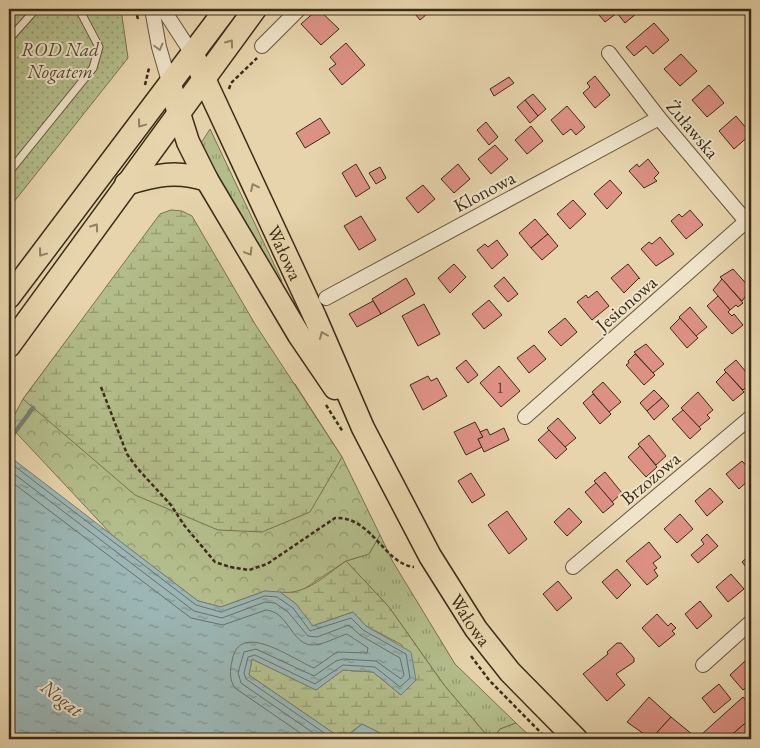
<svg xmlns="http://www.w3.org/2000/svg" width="760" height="748" viewBox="0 0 760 748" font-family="'EB Garamond',serif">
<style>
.grass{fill:url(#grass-tufts);stroke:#777452}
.forest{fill:url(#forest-crowns);stroke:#777452}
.wetland{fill:url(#wetland-marsh);stroke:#777452}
.garden{fill:url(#garden-dots);stroke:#777452}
.water{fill:url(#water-ripples);stroke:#757f76}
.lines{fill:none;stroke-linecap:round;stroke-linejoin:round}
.shore{stroke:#6b7166;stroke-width:1}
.stream{stroke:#757f76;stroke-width:4.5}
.building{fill:#dd9185;stroke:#3b2c18}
.lane-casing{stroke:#66563d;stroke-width:9}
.street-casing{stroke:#66563d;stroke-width:16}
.primary-casing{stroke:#3b2c18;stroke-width:25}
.path{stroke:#3b2c18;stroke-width:2.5;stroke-dasharray:4 2.5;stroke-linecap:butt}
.lane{stroke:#efe3c9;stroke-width:7}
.street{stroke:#efe3c9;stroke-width:14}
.primary{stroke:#e7d4ac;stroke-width:22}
.oneway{stroke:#918062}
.oneway2{stroke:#958870}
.labels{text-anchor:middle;stroke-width:4;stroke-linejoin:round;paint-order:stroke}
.number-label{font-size:16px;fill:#644533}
.park-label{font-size:19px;font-style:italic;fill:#53492f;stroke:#efe3c9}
.street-label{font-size:19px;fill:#3b2c18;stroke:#efe3c9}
.water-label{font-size:20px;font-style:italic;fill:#534e3f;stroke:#efe3c9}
</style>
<defs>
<pattern id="grass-tufts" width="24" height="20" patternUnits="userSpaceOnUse" patternTransform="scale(1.25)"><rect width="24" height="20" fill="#b3bd8b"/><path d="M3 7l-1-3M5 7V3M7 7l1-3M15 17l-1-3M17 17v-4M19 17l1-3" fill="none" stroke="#939a71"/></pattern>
<pattern id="forest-crowns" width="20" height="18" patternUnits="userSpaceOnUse" patternTransform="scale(1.25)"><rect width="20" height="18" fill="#b3bd8b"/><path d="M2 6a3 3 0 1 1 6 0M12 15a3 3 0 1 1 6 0" fill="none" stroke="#939a71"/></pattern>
<pattern id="wetland-marsh" width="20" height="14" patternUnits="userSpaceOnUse" patternTransform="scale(1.25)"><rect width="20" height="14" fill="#b3bd8b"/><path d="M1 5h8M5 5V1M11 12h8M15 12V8" fill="none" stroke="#939a71"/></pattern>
<pattern id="garden-dots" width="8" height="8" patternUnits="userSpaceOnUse" patternTransform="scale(1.25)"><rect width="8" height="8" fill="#b3bd8b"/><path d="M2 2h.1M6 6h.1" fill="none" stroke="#939a71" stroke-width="1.8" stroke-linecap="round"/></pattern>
<pattern id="water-ripples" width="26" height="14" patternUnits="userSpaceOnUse" patternTransform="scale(1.25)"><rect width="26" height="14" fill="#9bb6b4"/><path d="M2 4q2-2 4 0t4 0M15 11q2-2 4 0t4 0" fill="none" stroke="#809491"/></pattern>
</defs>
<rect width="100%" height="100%" fill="#e7d4ac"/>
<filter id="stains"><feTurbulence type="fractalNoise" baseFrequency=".004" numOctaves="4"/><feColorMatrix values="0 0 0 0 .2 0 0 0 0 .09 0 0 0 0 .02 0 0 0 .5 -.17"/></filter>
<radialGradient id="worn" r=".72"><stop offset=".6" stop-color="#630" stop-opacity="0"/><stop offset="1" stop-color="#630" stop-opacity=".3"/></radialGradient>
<!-- grass -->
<g class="grass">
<path d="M210,129L282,281L275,285L198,148Z"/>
<path d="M380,535L393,562L455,664L516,723L500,729L493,739H490L444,685L389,607L346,561L369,554Z"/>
</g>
<!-- forest -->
<g class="forest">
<path d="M75,329L295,384L342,457L380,535L369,554L346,561L304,589L293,594L265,591L221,607L198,601L113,536L9,425L23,399Z"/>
<path d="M516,723L533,739H493L500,729Z"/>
</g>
<!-- wetland -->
<g class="wetland">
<path d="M171,210L182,211L192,216L255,324L342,457L310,512L262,532L218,530L135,495L23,399L160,214Z"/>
<path d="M346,561L389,607L444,685L490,739H392L362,724L342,739L249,675L252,659L316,690L343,670L373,672L401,695L402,645L366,626L353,612L312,626L296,604L280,592C305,596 326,575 346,561Z"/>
</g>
<!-- garden -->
<path class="garden" d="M9,9H121L128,58L9,208Z"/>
<!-- water -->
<g class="water">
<path d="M9,456L198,601L221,607L265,591L280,592L296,604L313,626L353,612L366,626L411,652L416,680L401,695L373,672L343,670L316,690L252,659L249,675L342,739H9Z"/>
<path d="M362,724L392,739H344Z"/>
</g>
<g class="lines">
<!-- shore -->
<g class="shore">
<path d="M9,462L196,605L221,612L265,596L277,597L293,608L310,631L351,618L363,630L406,654L410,678L400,687L375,667L343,665L315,684L255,655L248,657L244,673L246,679L333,739"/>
<path d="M9,470L194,611L222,618L265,602L275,603L288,612L308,636L317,637L349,625L360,635L400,658L404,675L401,679L376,661L343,659L336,661L314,676L256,649L244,652L238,673L241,683L322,739"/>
<path d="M9,480L191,618L223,625L266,610C289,612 291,644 312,645C324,645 336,637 347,634L368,648L367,653L337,652L314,668C292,659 239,619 232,661C230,671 229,679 235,688L309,739"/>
</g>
<!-- stream -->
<path class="stream" d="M9,440L33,408"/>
</g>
<!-- building -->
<g class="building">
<path d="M318,9L339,29L321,45L301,24Z"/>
<path d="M411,9H433L420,20Z"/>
<path d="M608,9H642L625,23L617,13L605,22L599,15Z"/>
<path d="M654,23L669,40L653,54L646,46L634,56L626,47Z"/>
<path d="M346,43L365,65L342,85L329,69L336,64L330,57Z"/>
<path d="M681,54L697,71L680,86L664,69Z"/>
<path d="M595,76L610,95L595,108L583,93L590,87L587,83Z"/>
<path d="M509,77L514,83L494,96L490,89Z"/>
<path d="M709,85L724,103L707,117L692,100Z"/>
<path d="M533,94L546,109L538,116L525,100Z"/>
<path d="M525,100L538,116L530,123L517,107Z"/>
<path d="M567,106L585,127L576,135L571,129L563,135L551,120Z"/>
<path d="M736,116L751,134L734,149L719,131Z"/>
<path d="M320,118L330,133L305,148L296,133Z"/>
<path d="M486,122L498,137L489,145L477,130Z"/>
<path d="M531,126L543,141L527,154L515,140Z"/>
<path d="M495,145L508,159L491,174L478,159Z"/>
<path d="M751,157V168L746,162Z"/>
<path d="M648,159L659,173L654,178L657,181L644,188L629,171L637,164L639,167Z"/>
<path d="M356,164L370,188L356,197L342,173Z"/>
<path d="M458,164L470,179L454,193L441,179Z"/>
<path d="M380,167L386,178L376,184L369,173Z"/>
<path d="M610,180L622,193L607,209L594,194Z"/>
<path d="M423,185L435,199L418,213L406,198Z"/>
<path d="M573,200L586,214L570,229L557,214Z"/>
<path d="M690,210L703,225L686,239L671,221L679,214L682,217Z"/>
<path d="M361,216L376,240L359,250L344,226Z"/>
<path d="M535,219L548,234L531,248L519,233Z"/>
<path d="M548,234L558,246L542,260L531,248Z"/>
<path d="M660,237L674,254L656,266L641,249L649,242L652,244Z"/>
<path d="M497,240L508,255L492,269L477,250L485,244L488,247Z"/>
<path d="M454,264L466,277L450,293L438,278Z"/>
<path d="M628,264L640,279L639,278L624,293L611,278Z"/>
<path d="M733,269L751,289L742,301L720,277Z"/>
<path d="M504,277L518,294L508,302L494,286Z"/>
<path d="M406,278L415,294L381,314L372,299Z"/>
<path d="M722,279L743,303L738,307L736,305L730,310L713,290Z"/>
<path d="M597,291L609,306L592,320L577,302L586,295L588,298Z"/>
<path d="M718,296L730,310L728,312L732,316L734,314L743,325L732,334L707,306Z"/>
<path d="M489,300L502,315L484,329L472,314Z"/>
<path d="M373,301L381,314L357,327L349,314Z"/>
<path d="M424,304L440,334L418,346L402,316Z"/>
<path d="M690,307L707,327L696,336L679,317Z"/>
<path d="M565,318L577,332L561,346L548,332Z"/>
<path d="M680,318L698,338L687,348L670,328Z"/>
<path d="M646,344L664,364L653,373L634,352Z"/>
<path d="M534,345L546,359L529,373L517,358Z"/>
<path d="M635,354L655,375L644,385L626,365L629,363L628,361Z"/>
<path d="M466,360L478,375L468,383L456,368Z"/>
<path d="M736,360L751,378V382L743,390L724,370Z"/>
<path d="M499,366L520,391L501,407L480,383Z"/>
<path d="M726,372L744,392L733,401L716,382Z"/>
<path d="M428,376L431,381L437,378L447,396L423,410L410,385Z"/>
<path d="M603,382L621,402L609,412L592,392Z"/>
<path d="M654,390L662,398L647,411L640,403Z"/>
<path d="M698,392L713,410L707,415L710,418L699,427L681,408Z"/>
<path d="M593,394L611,414L600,424L583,403Z"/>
<path d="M662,398L669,406L654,420L647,411Z"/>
<path d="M683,410L701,429L690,439L672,419Z"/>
<path d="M558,418L576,438L565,447L547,428Z"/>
<path d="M475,422L483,437L478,439L482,447L466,455L454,432Z"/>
<path d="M504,428L509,440L484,452L478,439L483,437L480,432L487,429L490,435Z"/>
<path d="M549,430L567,449L556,459L538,440Z"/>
<path d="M649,435L666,456L656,465L638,444Z"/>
<path d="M640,446L657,467L646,477L628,457Z"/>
<path d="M742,461L751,471V478L739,489L726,474Z"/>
<path d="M605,472L622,493L612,502L594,481Z"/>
<path d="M471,473L485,495L472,503L458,481Z"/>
<path d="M596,483L614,504L603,513L585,492Z"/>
<path d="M710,488L723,502L707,516L695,501Z"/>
<path d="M569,508L582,522L567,536L554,522Z"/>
<path d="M507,511L527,539L509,554L488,525Z"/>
<path d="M680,514L693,529L677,543L664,529Z"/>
<path d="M707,534L718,546L698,563L691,555L704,544L701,540Z"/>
<path d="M649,542L661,557L653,563L657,568L654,570L658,576L647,585L626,561Z"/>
<path d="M751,554V573L742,562Z"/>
<path d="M617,569L631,585L617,599L602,582Z"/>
<path d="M731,574L744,589L728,602L716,587Z"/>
<path d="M558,581L572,598L557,611L543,594Z"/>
<path d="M700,601L712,616L697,629L685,614Z"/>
<path d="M657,614L668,626L671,623L676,628L672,631L675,634L659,647L642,628Z"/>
<path d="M617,643H621L634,658V662L616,674L625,685L607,701L583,674L608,654L607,652Z"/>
<path d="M745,661L751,667V683L743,690L730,675Z"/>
<path d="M719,684L731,699L714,713L702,698Z"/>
<path d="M649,697L671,717L651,739L627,722Z"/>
<path d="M743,697L751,706V718L727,739H706L702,734Z"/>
<path d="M671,717L693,735L689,739H651Z"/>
<path d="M751,718V731L744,739H727Z"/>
</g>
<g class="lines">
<defs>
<g id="lane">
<path d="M9,39L36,9"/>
<path d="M9,172L93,68L99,47L79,9"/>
</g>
<g id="street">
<path d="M152,9L159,47L170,85"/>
<path d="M163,9L193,55"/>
<path d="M262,46L299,9"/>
<path d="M609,53L659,118L751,227"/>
<path d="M326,298L659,118"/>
<path d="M525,417L751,217"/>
<path d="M573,567L751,417"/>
<path d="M703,665L751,622"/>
</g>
<g id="primary">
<path id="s1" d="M193,55L315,317L363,428L430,556L476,629L510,672L576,739"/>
<path d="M170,85L188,142L207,180L299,335L335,388"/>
<path d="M126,184C155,175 177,170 207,180"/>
<path d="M9,297L226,9"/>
<path d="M9,346L255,9"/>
</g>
</defs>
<!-- lane casing -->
<use href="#lane" class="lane-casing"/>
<!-- street casing -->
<use href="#street" class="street-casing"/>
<!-- primary casing -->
<use href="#primary" class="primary-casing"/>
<!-- path -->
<g class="path">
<path d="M135,9L138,19"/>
<path d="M145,85L149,68"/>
<path d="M229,89L231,83L257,58"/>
<path d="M101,387L127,454L137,468L171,505L184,525L215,562L230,567L249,570L267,564L335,518C372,516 384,564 414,567"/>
<path d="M326,405L343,432"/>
<path d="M471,656L489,680L547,739"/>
</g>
<!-- lane -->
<use href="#lane" class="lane"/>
<!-- street -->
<use href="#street" class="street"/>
<!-- primary -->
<use href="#primary" class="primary"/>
</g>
<!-- one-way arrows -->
<defs><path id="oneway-chevron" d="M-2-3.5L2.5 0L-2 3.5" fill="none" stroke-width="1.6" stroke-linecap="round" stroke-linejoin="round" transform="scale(1.25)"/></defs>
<g class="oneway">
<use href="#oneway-chevron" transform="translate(230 43) rotate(-54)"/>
<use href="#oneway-chevron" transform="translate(141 124) rotate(127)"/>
<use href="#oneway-chevron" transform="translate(254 187) rotate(-115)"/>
<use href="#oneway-chevron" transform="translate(95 227) rotate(-54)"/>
<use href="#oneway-chevron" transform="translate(249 252) rotate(59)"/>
<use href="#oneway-chevron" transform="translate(42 253) rotate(127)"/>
<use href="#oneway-chevron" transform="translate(323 335) rotate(-113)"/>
</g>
<use class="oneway2" href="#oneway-chevron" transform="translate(159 47) rotate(75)"/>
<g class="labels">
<!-- number labels -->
<g class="number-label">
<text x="500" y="393">1</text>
</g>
<!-- park labels -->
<g class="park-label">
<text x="60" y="56">ROD Nad<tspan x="60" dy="22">Nogatem</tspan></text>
</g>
<!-- street labels -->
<g class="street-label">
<text transform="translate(693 129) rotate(50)" y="7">Żuławska</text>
<text transform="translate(484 191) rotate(-28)" y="7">Klonowa</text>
<text dy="7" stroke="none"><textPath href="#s1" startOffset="218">Wałowa</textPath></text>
<text transform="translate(626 303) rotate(-41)" y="7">Jesionowa</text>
<text transform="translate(650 478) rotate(-40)" y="7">Brzozowa</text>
<text dy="7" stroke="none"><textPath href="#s1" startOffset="630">Wałowa</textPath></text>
</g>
<!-- water labels -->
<g class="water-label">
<text transform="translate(62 698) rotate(38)" y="7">Nogat</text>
</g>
</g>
<!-- margin -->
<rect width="760" height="748" fill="none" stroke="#e7d4ac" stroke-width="30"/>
<rect x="10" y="10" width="740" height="728" fill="none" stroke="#3b2c18" stroke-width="2.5"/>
<rect x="15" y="15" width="730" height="718" fill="none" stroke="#3b2c18"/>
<rect width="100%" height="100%" filter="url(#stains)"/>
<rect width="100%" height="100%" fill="url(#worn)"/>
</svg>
